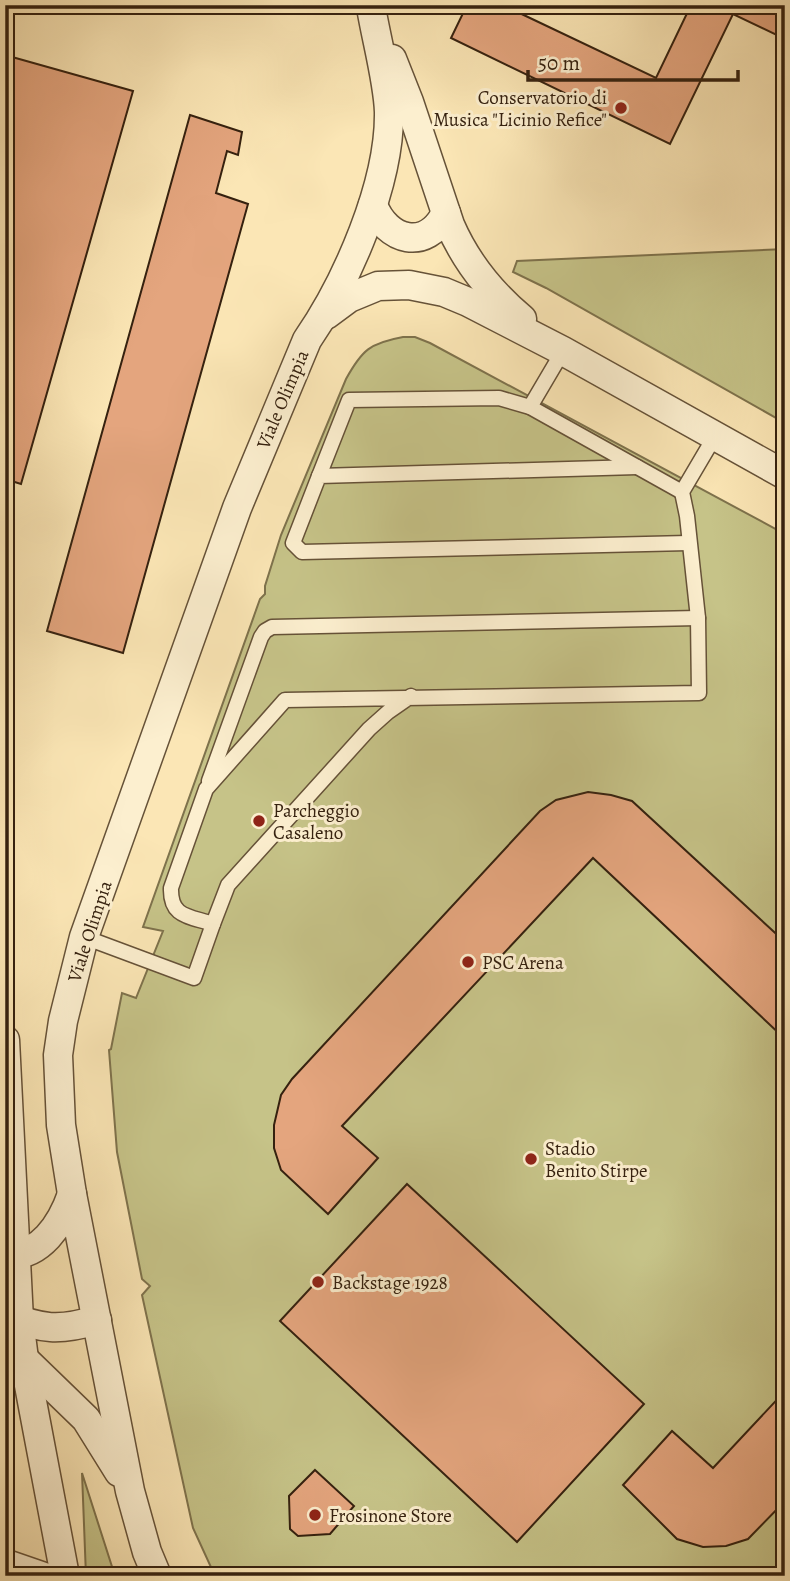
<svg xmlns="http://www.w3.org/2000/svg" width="790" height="1581" viewBox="0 0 790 1581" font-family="Alegreya,serif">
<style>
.green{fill:#c6c388;stroke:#7e724c;stroke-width:2}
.building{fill:#e4a57e;stroke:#35210f;stroke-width:2}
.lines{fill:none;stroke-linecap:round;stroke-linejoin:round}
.lane-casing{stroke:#665238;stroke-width:17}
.street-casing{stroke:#665238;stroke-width:31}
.lane{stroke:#fcefcf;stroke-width:14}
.street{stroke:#fcefcf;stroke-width:28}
.poi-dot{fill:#8f2418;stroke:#fcefcf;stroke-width:2.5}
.labels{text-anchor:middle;stroke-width:6;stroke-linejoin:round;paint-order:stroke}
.poi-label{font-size:19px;fill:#35210f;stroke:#fcefcf;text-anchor:start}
.street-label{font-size:19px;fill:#35210f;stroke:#fcefcf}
</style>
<rect width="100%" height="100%" fill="#fbe6b5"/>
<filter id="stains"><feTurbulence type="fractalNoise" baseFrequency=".00286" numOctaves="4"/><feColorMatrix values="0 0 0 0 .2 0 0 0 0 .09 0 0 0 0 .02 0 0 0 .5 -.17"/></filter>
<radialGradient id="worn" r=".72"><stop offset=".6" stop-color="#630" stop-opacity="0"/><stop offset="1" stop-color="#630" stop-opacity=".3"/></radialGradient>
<!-- green -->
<g class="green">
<path d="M785,249V423L546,288L513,272L517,261Z"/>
<path d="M403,337H415L430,343L785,534V1576H215L193,1528L142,1295L150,1286L142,1279L117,1152L109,1050L111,1049L122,993L136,998L163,931L143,927L260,599L265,594V586L281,535L346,379C362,350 370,343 403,337Z"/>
<path d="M82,1473L115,1576H86Z"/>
</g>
<!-- building -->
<g class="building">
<path d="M467,5H510L509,8L656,78L691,5H785V39L733,14L670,144L451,38Z"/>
<path d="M5,55L133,91L21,484L5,479Z"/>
<path d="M190,115L242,132L238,155L227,151L216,193L248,204L123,653L47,631Z"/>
<path d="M588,792L611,795L632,801L785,942V1039L593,858L342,1126L378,1158L328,1214L281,1170L274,1148V1125L281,1095L292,1079L540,811L556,800Z"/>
<path d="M407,1184L644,1404L517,1542L280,1321Z"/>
<path d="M785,1391V1501L748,1539L726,1546L703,1547L677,1539L623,1485L672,1431L713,1468Z"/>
<path d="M315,1470L354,1506L330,1534L298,1536L290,1529L289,1496Z"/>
</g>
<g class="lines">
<defs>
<g id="lane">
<path d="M530,407L563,351"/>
<path d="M637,467L319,476L293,543L302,552L688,543"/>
<path d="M319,476L349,400L499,398L530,407L682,492"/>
<path d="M411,696L388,712L369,729L228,885L213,924C190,916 170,918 171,888L206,789L285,700L699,693L698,618L687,516L682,492L715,436"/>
<path d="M209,781L261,637L265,631L272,627L698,618"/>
<path d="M84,937L194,978L213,924"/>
<path d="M5,1556L63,1576"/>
</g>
<g id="street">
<path d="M392,59L409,102L450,225C466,262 491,293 522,319"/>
<path d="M373,205C387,241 426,252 446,213"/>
<path d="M326,315L349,298L378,286L409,285L444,292L468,302L563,351L785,475"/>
<path d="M5,1040L19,1320L24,1359L65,1576"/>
<path d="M5,1254C40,1259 62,1223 72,1194"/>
<path d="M5,1314C41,1330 60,1331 97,1320"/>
<path d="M22,1357L86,1419L119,1472"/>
<path d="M157,1576L147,1552L130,1491L72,1194L61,1125L58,1055L63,1021L84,937L237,508L307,340C347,282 390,184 389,112C388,81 376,38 371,7"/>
</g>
</defs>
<!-- lane casing -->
<use href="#lane" class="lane-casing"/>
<!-- street casing -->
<use href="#street" class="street-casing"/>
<!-- lane -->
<use href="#lane" class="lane"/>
<!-- street -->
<use href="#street" class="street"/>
</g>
<!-- markers -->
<g class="poi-dot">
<circle cx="621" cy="108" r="7"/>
<circle cx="259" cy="821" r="7"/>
<circle cx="468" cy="962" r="7"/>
<circle cx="531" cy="1159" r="7"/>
<circle cx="318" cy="1282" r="7"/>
<circle cx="315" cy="1515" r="7"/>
</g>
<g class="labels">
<!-- poi labels -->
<g class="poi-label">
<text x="607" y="104" text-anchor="end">Conservatorio di<tspan x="607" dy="22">Musica "Licinio Refice"</tspan></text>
<text x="273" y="817">Parcheggio<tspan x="273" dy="22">Casaleno</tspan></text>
<text x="482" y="969">PSC Arena</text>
<text x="545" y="1155">Stadio<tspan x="545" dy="22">Benito Stirpe</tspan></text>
<text x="332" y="1289">Backstage 1928</text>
<text x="329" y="1522">Frosinone Store</text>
</g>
<!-- street labels -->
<g class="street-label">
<text transform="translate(282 399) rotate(-67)" y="7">Viale Olimpia</text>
<text transform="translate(89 931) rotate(-72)" y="7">Viale Olimpia</text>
</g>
</g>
<!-- margin -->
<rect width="790" height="1581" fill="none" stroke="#fbe6b5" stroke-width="28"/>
<rect x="7" y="7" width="776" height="1567" fill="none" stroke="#35210f" stroke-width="3.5"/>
<rect x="14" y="14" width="762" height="1553" fill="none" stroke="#35210f" stroke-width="2"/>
<!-- scale -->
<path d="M528 70v10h210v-10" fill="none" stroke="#35210f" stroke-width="3.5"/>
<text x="538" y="70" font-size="21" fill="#35210f" stroke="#fcefcf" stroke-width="5" paint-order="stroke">50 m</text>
<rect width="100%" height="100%" filter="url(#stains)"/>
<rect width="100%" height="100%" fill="url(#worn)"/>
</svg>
